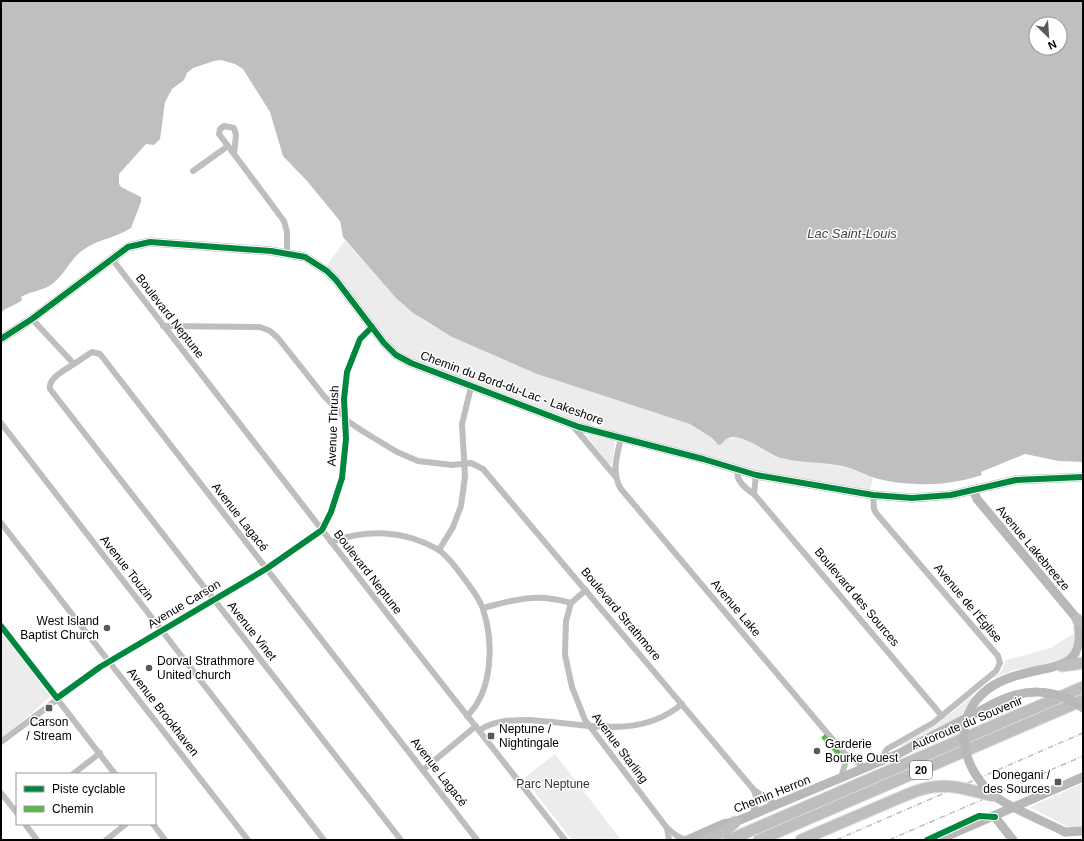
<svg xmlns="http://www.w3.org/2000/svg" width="1084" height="841" viewBox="0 0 1084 841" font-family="Arial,sans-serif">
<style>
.green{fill:#ececec}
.water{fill:#bfbfbf;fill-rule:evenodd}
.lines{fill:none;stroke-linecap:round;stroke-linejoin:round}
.highway-casing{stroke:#dbdbdb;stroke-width:13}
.street{stroke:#bebebe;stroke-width:6}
.secondary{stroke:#b8b8b8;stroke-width:9}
.highway{stroke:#bebebe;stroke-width:11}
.rail{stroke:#bebebe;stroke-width:1.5;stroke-dasharray:6 2 1 2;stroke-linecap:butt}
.highway-bridge-casing{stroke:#dbdbdb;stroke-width:13;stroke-linecap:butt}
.secondary-bridge{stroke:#b8b8b8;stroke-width:9}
.highway-bridge{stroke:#bebebe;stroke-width:11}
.quiet{stroke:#58b947;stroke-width:5;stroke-dasharray:10 5;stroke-linecap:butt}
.cycleway-casing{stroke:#fff;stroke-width:8}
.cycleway{stroke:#00873e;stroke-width:6}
.poi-dot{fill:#595959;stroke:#fff;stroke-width:1.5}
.labels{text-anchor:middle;stroke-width:3;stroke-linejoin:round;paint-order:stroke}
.shield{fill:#fff;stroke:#4c4c4c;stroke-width:1}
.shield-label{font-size:11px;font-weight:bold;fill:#000}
.street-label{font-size:12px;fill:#000;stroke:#fff}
.poi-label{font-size:12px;fill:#000;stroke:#fff;text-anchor:start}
.park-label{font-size:12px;fill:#333;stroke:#fff}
.water-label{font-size:13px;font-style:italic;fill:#444;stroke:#fff}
</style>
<rect width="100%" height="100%" fill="#fff"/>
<!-- green -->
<g class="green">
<path d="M345,240L395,297L423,320L452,337L537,374L690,424L712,438L715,443L722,444L725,439L738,437L747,440L775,457L852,468L873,477L870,491L752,471L616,433L600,427L597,421H594L592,425H587L410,358L389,344L364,310L327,266Z"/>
<path d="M586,435L615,441L612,464H609Z"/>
<path d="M1074,625L1077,633L1073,654L1051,665L1014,670L991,679L1001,672L1006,660L1051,648L1074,633L1072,627Z"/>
<path d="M1,628L51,696L1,740Z"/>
<path d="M973,695L961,716L918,740L890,750L935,726Z"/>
<path d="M555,754L621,840H572L524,778Z"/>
<path d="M1083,783V828H1072L1066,826L1030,807Z"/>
</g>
<!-- water -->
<path class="water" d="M1,1H1083V462L1059,461L1025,454L981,472L982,475C974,477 966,480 958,481C934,486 903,485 879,479C866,476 855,468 842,466C822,462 801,463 781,458C767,455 733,423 722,444L718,445L712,438L690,424L537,374L452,337L413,313L395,297L343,237L340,221L307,181L283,156L270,112L243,69L235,64L221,60L214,61L193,68L187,73L184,80L172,89L165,102L160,139L154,145L146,144L119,174V184L121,187L141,197V202L131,228C116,238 98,239 83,250C70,259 65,275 52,284C43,291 30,291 21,297L22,300C15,306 7,306 1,313ZM1036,24H1060V48H1036Z"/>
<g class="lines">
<defs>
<g id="highway">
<path d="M1078,620L1083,624"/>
<path d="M1062,666L1083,663"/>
<path d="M706,840L726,830L735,822"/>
<path d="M729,840L1083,687"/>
<path d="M759,840L1083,700"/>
<path d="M801,840L906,795"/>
</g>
</defs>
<!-- highway casing -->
<use href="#highway" class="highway-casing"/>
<!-- street -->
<g class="street">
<path d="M234,154L236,135L234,128L224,126L220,129L219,134L284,221L287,232V253"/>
<path d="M193,171L228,146"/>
<path d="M112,259L388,615L565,840"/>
<path d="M32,319L74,364L92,352L100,354L477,840"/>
<path d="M163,326L260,327L270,331L278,338L324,396L349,422L364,432L397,452L418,461L452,465L471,463L483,469L754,790L777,805"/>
<path d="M74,364C65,370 48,378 50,389L401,840"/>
<path d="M1,423L324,840"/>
<path d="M573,426L615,476"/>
<path d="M621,438C617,455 611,473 621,489L844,753L866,768"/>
<path d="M738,470C735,480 746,489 754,494L942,716"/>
<path d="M754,494L756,475"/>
<path d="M873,495L874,509L876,513L998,656L1000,663L996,671L933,723L887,749L880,761"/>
<path d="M1,523L248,840"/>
<path d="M331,542C366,529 404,530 437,549C446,554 454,565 460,573C468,584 479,597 483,609C494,642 493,691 467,716"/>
<path d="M439,550L453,527L461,506L465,476L462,424L471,387"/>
<path d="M586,590L571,603L566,621L565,655L572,687L585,720L667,828L677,836L686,840"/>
<path d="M483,608C517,599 535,593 571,603"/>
<path d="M1,626L115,774"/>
<path d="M480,730C495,720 511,720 529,720C582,723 638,741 682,704"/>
<path d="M1,742L100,667L266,569L322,530L331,512L342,478L346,439L344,399L347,372L360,339L372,327"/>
<path d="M423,770L476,726"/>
<path d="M73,774L100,753"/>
<path d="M841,778L845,764L844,753"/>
<path d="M1,793L17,813"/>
<path d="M752,815L757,801L754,790"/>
<path d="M25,824L37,840"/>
<path d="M153,824L165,840"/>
<path d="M667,828L669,840"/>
<path d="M106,840L126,824"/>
</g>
<!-- secondary -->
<g class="secondary">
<path d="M1,339L32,319L128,247L150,242L271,251L305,257L327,271L336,280L384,343L396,355L411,363L579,427L703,459L756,475L873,495L912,498L951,495L1016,480L1083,477"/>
<path d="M973,490L977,499L1078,620C1084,657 1070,665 1039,670"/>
<path d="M995,817L1013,840"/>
<path d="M1065,832L1083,831"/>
<path d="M687,840L723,824L735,822L898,754L993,704"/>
<path d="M938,840L1083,777"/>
</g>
<!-- highway -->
<use href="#highway" class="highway"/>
<!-- rail -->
<g class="rail">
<path d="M836,840L1083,733"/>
<path d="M889,840L1083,756"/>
</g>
<defs>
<path id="highway-bridge" d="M906,795C940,780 959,787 993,796"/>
</defs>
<!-- highway-bridge casing -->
<use href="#highway-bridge" class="highway-bridge-casing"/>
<!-- secondary-bridge -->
<g class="secondary-bridge">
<path d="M1039,670C1021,674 1003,678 988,689C950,718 961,766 992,794C1007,807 1046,822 1065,832"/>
<path d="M993,704C1023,688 1055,687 1083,708"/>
</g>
<!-- highway-bridge -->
<use href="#highway-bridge" class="highway-bridge"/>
<!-- quiet -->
<path class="quiet" d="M823,736L839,754"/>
<defs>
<g id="cycleway">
<path d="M1,339L32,319L128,247L150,242L271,251L305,257L327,271L336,280L384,343L396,355L411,363L579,427L703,459L756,475L873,495L912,498L951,495L1016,480L1083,477"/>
<path d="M1,626L57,698L100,667L266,569L322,530L331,512L342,478L346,439L344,399L347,372L360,339L372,327"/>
<path d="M927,840L979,816L995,817"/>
</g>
</defs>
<!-- cycleway casing -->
<use href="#cycleway" class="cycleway-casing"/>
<!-- cycleway -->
<use href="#cycleway" class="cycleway"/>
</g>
<!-- markers -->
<g class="poi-dot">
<circle cx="107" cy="628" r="4"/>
<circle cx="149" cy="668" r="4"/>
<rect x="45" y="704" width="8" height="8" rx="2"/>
<rect x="487" y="732" width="8" height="8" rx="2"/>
<circle cx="817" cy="751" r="4"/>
<rect x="1054" y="778" width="8" height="8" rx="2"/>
</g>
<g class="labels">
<!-- shield labels -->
<rect class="shield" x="910" y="761" width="22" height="18" rx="3"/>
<g class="shield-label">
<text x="921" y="774">20</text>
</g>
<!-- street labels -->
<g class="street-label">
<text transform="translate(170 316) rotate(52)" y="4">Boulevard Neptune</text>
<text transform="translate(512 388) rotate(20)" y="4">Chemin du Bord-du-Lac - Lakeshore</text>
<text transform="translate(333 426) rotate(-88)" y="4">Avenue Thrush</text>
<text transform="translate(240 517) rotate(52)" y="4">Avenue Lagacé</text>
<text transform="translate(1033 548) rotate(50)" y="4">Avenue Lakebreeze</text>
<text transform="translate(127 568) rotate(52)" y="4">Avenue Touzin</text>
<text transform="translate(368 572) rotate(52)" y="4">Boulevard Neptune</text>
<text transform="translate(857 597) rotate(50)" y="4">Boulevard des Sources</text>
<text transform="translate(968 603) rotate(50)" y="4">Avenue de l'Église</text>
<text transform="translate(184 604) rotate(-31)" y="4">Avenue Carson</text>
<text transform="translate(736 608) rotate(50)" y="4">Avenue Lake</text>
<text transform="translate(621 614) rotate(50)" y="4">Boulevard Strathmore</text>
<text transform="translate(252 631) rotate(52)" y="4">Avenue Vinet</text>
<text transform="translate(163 712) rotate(52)" y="4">Avenue Brookhaven</text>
<text transform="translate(967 723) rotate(-23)" y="4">Autoroute du Souvenir</text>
<text transform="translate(620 748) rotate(53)" y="4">Avenue Starling</text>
<text transform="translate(439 772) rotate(52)" y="4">Avenue Lagacé</text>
<text transform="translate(772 794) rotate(-22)" y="4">Chemin Herron</text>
</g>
<!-- poi labels -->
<g class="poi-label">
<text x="99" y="625" text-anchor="end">West Island<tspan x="99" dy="14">Baptist Church</tspan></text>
<text x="157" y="665">Dorval Strathmore<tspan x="157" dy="14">United church</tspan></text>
<text x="49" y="726" text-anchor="middle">Carson<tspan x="49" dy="14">/ Stream</tspan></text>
<text x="499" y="733">Neptune /<tspan x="499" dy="14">Nightingale</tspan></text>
<text x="825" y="748">Garderie<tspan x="825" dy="14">Bourke Ouest</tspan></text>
<text x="1050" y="779" text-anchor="end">Donegani /<tspan x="1050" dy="14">des Sources</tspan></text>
</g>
<!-- park labels -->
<g class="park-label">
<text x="553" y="788">Parc Neptune</text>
</g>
<!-- water labels -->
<g class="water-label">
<text x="852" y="238">Lac Saint-Louis</text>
</g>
</g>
<!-- border -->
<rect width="1084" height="841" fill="none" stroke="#000000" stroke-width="4"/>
<!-- legend -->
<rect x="16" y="773" width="140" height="52" fill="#ffffff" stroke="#999999"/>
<rect x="24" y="786" width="20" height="6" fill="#00873e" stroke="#999999"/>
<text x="52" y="793" font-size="12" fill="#000000">Piste cyclable</text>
<rect x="24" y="806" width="20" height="6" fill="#58b947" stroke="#999999"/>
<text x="52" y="813" font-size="12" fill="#000000">Chemin</text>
<!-- north arrow -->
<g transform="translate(1048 36) rotate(155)"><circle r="19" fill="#ffffff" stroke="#999999"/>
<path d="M0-3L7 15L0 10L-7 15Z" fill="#595959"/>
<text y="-6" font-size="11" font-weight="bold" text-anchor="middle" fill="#000000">N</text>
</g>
</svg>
